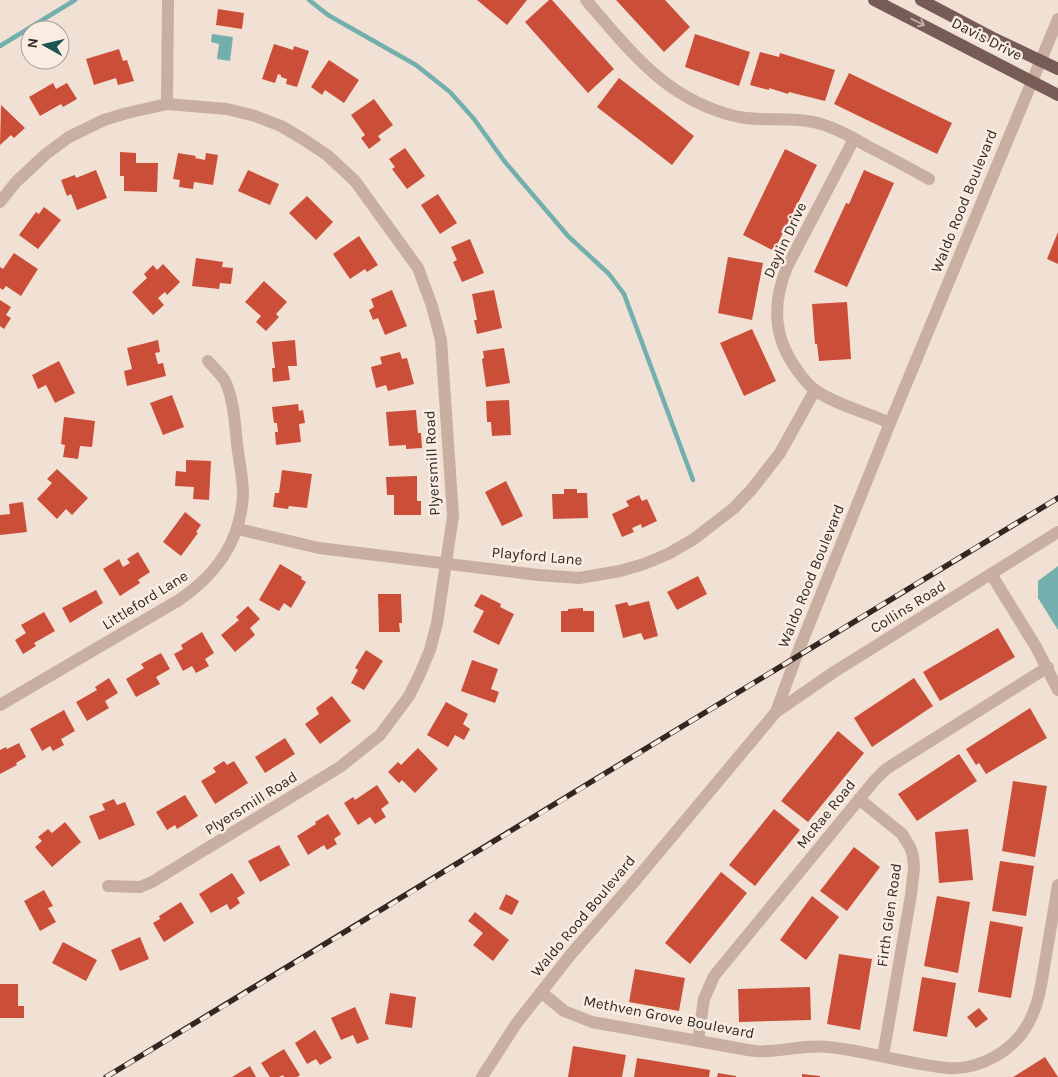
<svg xmlns="http://www.w3.org/2000/svg" width="1058" height="1077" viewBox="0 0 1058 1077" font-family="Karla,sans-serif">
<style>
.water{fill:#73afac}
.lines{fill:none;stroke-linecap:round;stroke-linejoin:round}
.stream{stroke:#73afac;stroke-width:4.5}
.building{fill:#cb4e39}
.minor{stroke:#c9afa1;stroke-width:12}
.tertiary{stroke:#c9afa1;stroke-width:12}
.primary{stroke:#765c54;stroke-width:12}
.rail-casing{stroke:#332724;stroke-width:5.5}
.rail{stroke:#f9ece1;stroke-width:4;stroke-dasharray:11;stroke-linecap:butt}
.oneway{stroke:#beaba2}
.labels{text-anchor:middle;stroke-width:5;stroke-linejoin:round;paint-order:stroke}
.street-label{font-size:15px;fill:#332724;stroke:#f9ece1}
</style>
<rect width="100%" height="100%" fill="#f1e1d5"/>
<!-- water -->
<g class="water">
<path d="M212,34L233,37L230,61L217,59L219,44L211,42Z"/>
<path d="M1058,566V630L1038,598V581Z"/>
</g>
<g class="lines">
<!-- stream -->
<g class="stream">
<path d="M309,0L328,15L416,65L450,92L474,119L505,162L568,236L609,274L624,294L693,480"/>
<path d="M0,46L75,0"/>
</g>
</g>
<!-- building -->
<g class="building">
<path d="M477,0H527L507,25Z"/>
<path d="M549,0H552L614,69L588,93L525,22Z"/>
<path d="M616,0H665L690,27L664,52Z"/>
<path d="M218,9L244,13L242,29L216,25Z"/>
<path d="M695,34L750,52L739,86L685,67Z"/>
<path d="M274,44L293,50L294,46L309,51L297,87L286,84L287,79L281,77V75L278,74L275,83L262,79Z"/>
<path d="M119,49L123,61L127,60L134,81L118,85L116,78L94,85L86,59Z"/>
<path d="M760,52L779,57L780,53L835,70L825,101L789,92L788,94L769,88V90L750,85Z"/>
<path d="M329,60L359,80L344,103L325,90L322,95L311,87Z"/>
<path d="M849,73L952,123L937,154L834,104Z"/>
<path d="M619,78L694,136L672,165L597,107Z"/>
<path d="M53,83L56,89L67,83L77,99L63,107L61,104L40,116L29,97Z"/>
<path d="M374,99L393,125L378,136L381,140L369,149L361,138L365,135L351,115Z"/>
<path d="M1,105L25,128L14,138L11,135L0,145Z"/>
<path d="M405,148L425,176L407,189L392,169L395,167L389,159Z"/>
<path d="M785,149L817,165L774,251L743,235Z"/>
<path d="M120,152L136,153V163H158L157,192L124,191V176H120Z"/>
<path d="M178,153L196,156L195,158L205,160L206,153L218,155L213,185L194,182L193,189L179,187L180,180L173,179Z"/>
<path d="M96,170L107,198L77,210L71,194L67,196L61,180L75,175L76,178Z"/>
<path d="M248,170L279,184L270,205L238,191Z"/>
<path d="M864,170L894,183L847,287L814,272L846,203L849,204Z"/>
<path d="M438,194L457,223L440,234L421,205Z"/>
<path d="M307,196L333,222L316,240L289,213Z"/>
<path d="M44,207L61,220L38,249L19,235L36,212L39,214Z"/>
<path d="M1058,232V264L1047,259Z"/>
<path d="M359,236L378,265L367,272L365,269L350,279L333,254Z"/>
<path d="M470,239L484,273L462,282L453,262L457,260L451,247Z"/>
<path d="M14,253L38,269L21,296L6,286L3,290L0,288V267L3,269Z"/>
<path d="M728,257L763,263L752,320L718,313Z"/>
<path d="M196,258L223,262L222,267L233,268L231,284L220,283L219,289L192,286Z"/>
<path d="M163,264L180,282L167,295L165,292L158,298L164,305L153,315L132,292L147,278L144,274L153,265L157,270Z"/>
<path d="M264,281L287,302L276,314L279,317L266,331L256,322L261,316L245,302Z"/>
<path d="M392,290L407,326L385,335L378,318L373,320L369,310L374,307L371,299Z"/>
<path d="M494,290L502,328L477,334L474,320H477L472,294Z"/>
<path d="M0,300L11,307L6,315L11,318L4,329L0,326Z"/>
<path d="M847,302L851,359L819,361L817,344H815L812,304Z"/>
<path d="M752,329L776,381L744,396L720,343Z"/>
<path d="M158,340L160,352L155,353L158,364L163,363L166,376L127,386L124,371L132,369L127,348Z"/>
<path d="M295,340L297,366H288L290,380L273,382L272,368H275L272,342Z"/>
<path d="M504,348L510,383L486,387L482,359L484,358L483,351Z"/>
<path d="M400,352L402,359L407,358L414,384L388,391L386,385L376,388L371,367L382,364L380,357Z"/>
<path d="M59,361L75,393L55,403L46,385L38,389L32,375Z"/>
<path d="M172,395L184,427L163,435L150,403Z"/>
<path d="M509,400L511,435L492,436L491,422H487L486,401Z"/>
<path d="M298,404L299,411L303,410L305,423L299,424L301,442L276,445L275,432H278L277,423H274L272,407Z"/>
<path d="M416,410L418,433H421L422,448L406,449V445L389,446L386,412Z"/>
<path d="M64,417L95,421L92,447L80,446L78,459L63,457L65,445L61,444Z"/>
<path d="M186,460L211,461L209,500L193,499L194,487L175,486L176,471L186,472Z"/>
<path d="M57,469L88,498L72,515L66,509L57,519L37,499L52,483L47,479Z"/>
<path d="M282,470L312,474L307,508L289,506L288,509L273,507L275,493H279Z"/>
<path d="M417,476V501H421V515H394V495H387L386,477Z"/>
<path d="M506,481L523,516L502,526L485,492Z"/>
<path d="M564,489H577V493H587L588,518L553,519L552,494H564Z"/>
<path d="M639,495L642,501L647,499L657,521L642,528L641,524L632,528L634,532L622,537L612,514L629,506L626,501Z"/>
<path d="M23,502L27,532L0,535V515L10,514L9,504Z"/>
<path d="M185,512L201,525L196,532L198,533L181,556L163,542Z"/>
<path d="M138,552L150,572L138,580L140,583L120,596L103,569L119,559L123,567L130,563L127,559Z"/>
<path d="M280,564L302,577L301,579L306,582L291,608L284,603L279,611L259,600Z"/>
<path d="M698,576L707,594L677,610L667,592Z"/>
<path d="M96,590L103,603L70,623L62,608Z"/>
<path d="M378,594H401L402,623H399L400,632H379Z"/>
<path d="M481,594L501,604L500,607L514,614L499,645L473,632L484,611L474,606Z"/>
<path d="M649,601L658,636L644,640L641,633L623,638L615,605L627,602L629,606Z"/>
<path d="M248,606L260,619L250,628L255,635L235,652L221,635L239,620L236,617Z"/>
<path d="M583,608V611H594V632H561V611H568V609Z"/>
<path d="M44,612L55,631L34,643L36,646L23,654L15,640L26,633L21,625Z"/>
<path d="M998,628L1015,657L940,701L923,672Z"/>
<path d="M202,632L214,653L205,659L209,666L196,673L192,666L183,671L174,654L183,649L181,645Z"/>
<path d="M366,650L383,661L364,690L351,683L358,670L355,668Z"/>
<path d="M161,653L170,669L156,677L160,684L136,697L126,679L144,668L141,664Z"/>
<path d="M472,660L498,669L491,689L499,692L495,703L461,691Z"/>
<path d="M109,678L118,693L105,701L109,708L87,721L76,702L97,690L95,687Z"/>
<path d="M914,678L933,706L872,747L854,718Z"/>
<path d="M332,696L351,721L320,744L305,724L319,714L316,708Z"/>
<path d="M446,702L468,714L463,724L470,729L464,740L455,735L448,747L427,735Z"/>
<path d="M1030,708L1047,738L986,774L979,763L976,765L966,749Z"/>
<path d="M64,710L75,731L61,739L64,745L53,751L50,746L42,751L30,729Z"/>
<path d="M838,731L864,753L808,822L781,801Z"/>
<path d="M285,738L295,754L265,773L255,757Z"/>
<path d="M19,743L26,757L16,763L17,765L0,774V750L6,747L7,749Z"/>
<path d="M418,748L438,769L415,793L402,780L399,783L388,772L398,762L401,765Z"/>
<path d="M959,754L977,781L917,821L898,794Z"/>
<path d="M224,761L227,765L234,761L248,783L215,804L201,781L216,772L213,768Z"/>
<path d="M1013,781L1047,786L1035,857L1002,851Z"/>
<path d="M377,785L389,803L381,809L386,817L375,824L370,817L358,825L344,803L353,797L355,800Z"/>
<path d="M185,795L198,816L177,829L175,825L167,830L156,812Z"/>
<path d="M114,799L117,805L125,802L135,825L99,840L89,816L105,810L102,804Z"/>
<path d="M774,809L800,830L755,886L729,865Z"/>
<path d="M328,814L341,834L334,839L337,844L327,850L324,845L308,855L297,836L316,824L315,822Z"/>
<path d="M65,822L81,842L52,867L35,847L42,841L38,837L48,829L52,833Z"/>
<path d="M968,829L973,880L939,883L935,832Z"/>
<path d="M279,845L290,865L260,882L248,861Z"/>
<path d="M854,847L880,867L847,911L820,891Z"/>
<path d="M1000,861L1034,866L1026,916L992,911Z"/>
<path d="M721,872L747,893L690,964L665,943Z"/>
<path d="M232,873L245,893L237,898L240,903L230,910L227,904L211,913L199,894Z"/>
<path d="M44,890L53,906L48,908L56,922L40,931L24,901Z"/>
<path d="M506,894L519,901L512,915L499,909Z"/>
<path d="M812,896L839,917L806,960L780,940Z"/>
<path d="M937,896L970,902L958,973L924,966Z"/>
<path d="M181,902L194,923L164,942L153,923L160,919L159,916Z"/>
<path d="M475,912L509,940L493,961L473,945L483,933L468,921Z"/>
<path d="M990,921L1023,927L1011,998L978,992Z"/>
<path d="M140,937L149,959L120,971L111,950Z"/>
<path d="M63,942L97,960L86,981L52,963Z"/>
<path d="M839,954L872,959L860,1030L827,1024Z"/>
<path d="M635,969L685,978L679,1011L629,1002Z"/>
<path d="M922,977L956,983L947,1037L913,1031Z"/>
<path d="M0,984H18V1006H24V1018H0Z"/>
<path d="M810,987L811,1020L739,1022L738,989Z"/>
<path d="M390,993L416,997L412,1028L385,1024Z"/>
<path d="M355,1007L369,1039L357,1044L353,1035L341,1040L331,1018Z"/>
<path d="M979,1008L988,1019L976,1028L967,1017Z"/>
<path d="M315,1030L332,1058L320,1065L316,1059L307,1064L295,1043Z"/>
<path d="M573,1046L626,1055L622,1077H568Z"/>
<path d="M284,1049L300,1075L297,1077H284L283,1075L279,1077H270L261,1063Z"/>
<path d="M1045,1057L1058,1077H1013Z"/>
<path d="M637,1058L710,1070L709,1077H634Z"/>
<path d="M250,1066L256,1077H232Z"/>
<path d="M718,1073L736,1076V1077H717Z"/>
<path d="M802,1074L820,1076V1077H802Z"/>
</g>
<g class="lines">
<!-- minor -->
<g class="minor">
<path d="M586,0C631,52 667,101 739,117C766,122 795,116 821,124C838,129 854,138 869,147C889,157 909,168 929,179"/>
<path d="M167,104L168,0"/>
<path d="M854,139L787,267C772,304 773,337 797,370C802,377 808,385 815,390C834,404 868,413 890,423"/>
<path d="M0,202L16,182L46,154L69,137L104,120L127,113L167,104L227,109L255,116L281,126L303,139L327,155L355,181L418,268L432,306L441,340L453,516L437,623L430,650L419,676L409,696L380,735L340,767L152,882L140,887L108,886"/>
<path d="M238,529L319,548L538,575L579,578L620,571L644,564L668,554L694,539L734,508L752,489L780,453L815,390"/>
<path d="M991,574L1036,647L1058,690"/>
<path d="M0,705L179,600C217,574 241,541 243,494C243,478 239,460 237,444C235,424 234,400 225,381C221,374 213,367 208,361"/>
<path d="M859,799L902,834L910,847L913,856L914,868L911,895L883,1056"/>
<path d="M541,992L564,1011L592,1022L748,1050C754,1051 761,1052 767,1051C787,1051 807,1044 828,1047C868,1051 907,1064 948,1068C980,1070 1014,1051 1029,1022C1040,1002 1042,978 1046,956C1050,932 1054,908 1058,885"/>
<path d="M698,1041L704,999L714,976L875,780L886,769L1048,667"/>
</g>
<!-- tertiary -->
<g class="tertiary">
<path d="M776,712L834,672L1058,532"/>
<path d="M482,1077L516,1024L572,953L634,882L776,712L796,657L890,423L1058,19"/>
</g>
<!-- primary -->
<g class="primary">
<path d="M874,0L1058,95"/>
<path d="M921,0L995,39L1058,69"/>
</g>
<defs>
<path id="rail" d="M106,1077C424,886 740,690 1058,498"/>
</defs>
<!-- rail casing -->
<use href="#rail" class="rail-casing"/>
<!-- rail -->
<use href="#rail" class="rail"/>
</g>
<!-- one-way arrows -->
<defs><path id="oneway-shaft" d="M-6 0H5M1.5-3L5.5 0L1.5 3" fill="none" stroke-width="1.6" stroke-linecap="round" stroke-linejoin="round" transform="scale(1.25)"/></defs>
<use class="oneway" href="#oneway-shaft" transform="translate(918 22) rotate(27)"/>
<g class="labels">
<!-- street labels -->
<g class="street-label">
<text transform="translate(987 39) rotate(27)" y="5">Davis Drive</text>
<text transform="translate(964 201) rotate(-68)" y="5">Waldo Rood Boulevard</text>
<text transform="translate(785 240) rotate(-65)" y="5">Daylin Drive</text>
<text transform="translate(432 463) rotate(-93)" y="5">Plyersmill Road</text>
<text transform="translate(537 556) rotate(5)" y="5">Playford Lane</text>
<text transform="translate(811 576) rotate(-68)" y="5">Waldo Rood Boulevard</text>
<text transform="translate(145 600) rotate(-32)" y="5">Littleford Lane</text>
<text transform="translate(908 607) rotate(-32)" y="5">Collins Road</text>
<text transform="translate(251 803) rotate(-32)" y="5">Plyersmill Road</text>
<text transform="translate(826 814) rotate(-51)" y="5">McRae Road</text>
<text transform="translate(889 915) rotate(-82)" y="5">Firth Glen Road</text>
<text transform="translate(583 916) rotate(-50)" y="5">Waldo Rood Boulevard</text>
<text transform="translate(669 1017) rotate(11)" y="5">Methven Grove Boulevard</text>
</g>
</g>
<!-- north arrow -->
<g transform="translate(45 45) rotate(278)"><circle r="24" fill="#f9ece1" stroke="#aa9d95"/>
<path d="M0-4L9 19L0 12L-9 19Z" fill="#195654"/>
<text y="-8" font-size="14" font-weight="bold" text-anchor="middle" fill="#332724">N</text>
</g>
</svg>
